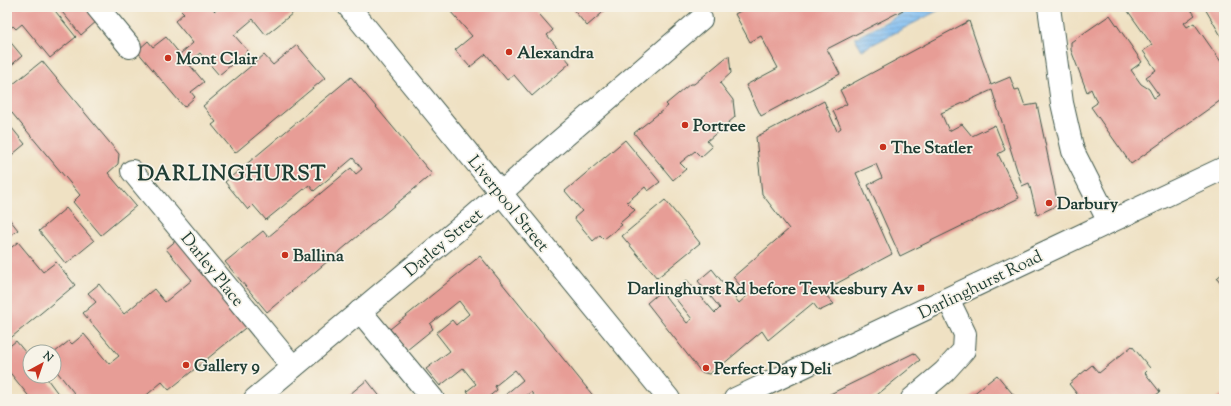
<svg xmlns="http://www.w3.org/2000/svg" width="1231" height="406" viewBox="0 0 1231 406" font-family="'Sorts Mill Goudy',serif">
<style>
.water{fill:url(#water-rules);stroke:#4e7c92}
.building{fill:#e79d96}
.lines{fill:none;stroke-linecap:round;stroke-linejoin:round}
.minor-casing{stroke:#3e5649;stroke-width:24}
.minor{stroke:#fff;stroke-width:22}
.poi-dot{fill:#c8321e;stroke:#f7f3e8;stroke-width:1.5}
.labels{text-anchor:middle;stroke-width:3.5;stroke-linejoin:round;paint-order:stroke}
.poi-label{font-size:17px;font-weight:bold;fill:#1f3d34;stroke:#f7f3e8;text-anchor:start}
.street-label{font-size:17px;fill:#1f3d34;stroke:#f7f3e8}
.district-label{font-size:21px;font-weight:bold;letter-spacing:1px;fill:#1f3d34;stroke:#f7f3e8}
</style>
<defs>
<pattern id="water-rules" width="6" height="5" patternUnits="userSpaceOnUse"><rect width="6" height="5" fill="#7ebcf1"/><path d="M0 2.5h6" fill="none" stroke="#679ac4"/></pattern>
</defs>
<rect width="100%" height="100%" fill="#f7f3e8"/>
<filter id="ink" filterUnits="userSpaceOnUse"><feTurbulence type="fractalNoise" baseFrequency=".025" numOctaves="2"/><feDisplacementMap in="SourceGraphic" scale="8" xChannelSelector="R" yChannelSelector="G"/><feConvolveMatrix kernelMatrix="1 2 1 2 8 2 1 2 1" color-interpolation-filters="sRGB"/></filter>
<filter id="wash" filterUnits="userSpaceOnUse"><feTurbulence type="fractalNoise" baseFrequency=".012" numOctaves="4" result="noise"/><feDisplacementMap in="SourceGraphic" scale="16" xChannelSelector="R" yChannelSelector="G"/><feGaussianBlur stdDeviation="0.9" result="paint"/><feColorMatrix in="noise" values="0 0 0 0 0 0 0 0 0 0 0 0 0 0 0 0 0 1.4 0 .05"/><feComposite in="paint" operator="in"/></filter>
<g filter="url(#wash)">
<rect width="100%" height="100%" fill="#efe1c3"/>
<!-- water -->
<path class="water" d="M914,7L943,8L862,50L855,38Z"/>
<g id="blocks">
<!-- building -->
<g class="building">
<path d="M7,7H52L76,37L50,58L22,24L16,29L13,26L7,31Z"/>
<path d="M58,7H86L97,21L81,35Z"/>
<path d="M178,7H211L215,11L220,7H288L293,13L266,35L253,19L234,35L248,51L219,75L200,53L188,63L204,82L191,92L195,97L184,107L137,51L148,41L153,47L166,37L180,54L193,43L175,21L184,13Z"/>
<path d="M454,7H533L553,30L547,35L570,63L532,96L514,75L507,80L486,54L470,67L455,50L472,36L450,11Z"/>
<path d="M571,7H609L587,26Z"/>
<path d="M748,7H901L903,10L827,49L840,74L761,116L746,85L778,68L761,36L750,42L735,14Z"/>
<path d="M1125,7H1189L1195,15L1184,23L1187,27L1194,23L1224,66V98L1131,164L1091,107L1097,103L1091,89L1087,92L1071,50V42L1110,15L1142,62L1131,70L1141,84L1149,89L1154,98L1159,95L1146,77L1156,70L1143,51L1152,45Z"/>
<path d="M1204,7H1224V41Z"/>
<path d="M969,21L991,85L1010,77L1015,90L1019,89L1025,106L1037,104L1058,205L1037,215L1029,183L1022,186L992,90L941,113L949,131L962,124L972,136L995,125L1005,150L998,154L1019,198L900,256L868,185L882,178L876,164L856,173L892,254L832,286L824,293L834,304L819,311L813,303L768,340L762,331L721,366L709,374L701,372L647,303L661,291L687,323L692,319L671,293L687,280L715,313L720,308L698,281L712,269L739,303L748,295L733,277L789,229L762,194L756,137L824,101L837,131L841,128L833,111L847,104L840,90Z"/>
<path d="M7,38L22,56L8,68L7,67Z"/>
<path d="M297,45L325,78L235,153L212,125L216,122L203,106L264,55L273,65Z"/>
<path d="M729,55L731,73L720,83L733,100L735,117L707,141L712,147L701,157L695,151L680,163L686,169L673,180L634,133L668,106L666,104L690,84H694Z"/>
<path d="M42,61L119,154L118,164L108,173L136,206L101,235L73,202L80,195L7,107V89Z"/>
<path d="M351,77L432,174L267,312L225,262L263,231L268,237L351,168L356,174L362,169L353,158L314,191L309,185L266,220L253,205L248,210L225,182Z"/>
<path d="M7,122L25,144L7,159Z"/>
<path d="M625,140L660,182L648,191L645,187L627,202L635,210L620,223L622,225L604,239L600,235L593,241L574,218L582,211L565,191Z"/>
<path d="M665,200L700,243L657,278L622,236Z"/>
<path d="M66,208L94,241L66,264L39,231Z"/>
<path d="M7,216L18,230L7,238Z"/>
<path d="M179,238L250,324L169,390L162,382L142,399H66L74,393L54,368V353L69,341L72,344L84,334L109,364L119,356L83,313L96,302L88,293L99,284L124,314L154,289L165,302L192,280L166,249Z"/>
<path d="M18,242L43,272L56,262L75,285L7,341V251Z"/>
<path d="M480,256L595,398L594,399H537L531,392L522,399H500L523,380L515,370L495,386L497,390L486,399H481L478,395L473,399L467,391L476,384L463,368L440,386L426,369L450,351L436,333L452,320L456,325L469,314L459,301L430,324L433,329L407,350L390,329Z"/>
<path d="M1224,272V287L1217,278Z"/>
<path d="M16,341L30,358V376H45L62,399H31L7,369V348Z"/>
<path d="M1132,346L1150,368L1145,373L1160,392L1151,399H1081L1069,384L1092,365L1099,373Z"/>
<path d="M914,353L920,360L872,399H820Z"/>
<path d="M997,375L1017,399H967Z"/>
<path d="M367,380L382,399H344Z"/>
<path d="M1224,393V399H1216Z"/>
</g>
</g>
</g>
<g filter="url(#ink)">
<use href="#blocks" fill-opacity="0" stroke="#3e5649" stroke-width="1"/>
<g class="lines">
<defs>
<g id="minor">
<path d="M97,7L130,47"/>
<path d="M349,7L669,399"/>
<path d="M1049,7L1062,103L1073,151L1109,222"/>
<path d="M132,171L293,367"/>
<path d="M360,311L433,399"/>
<path d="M255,399L473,217L519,177L528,168L701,19"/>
<path d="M735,399L1224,168"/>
<path d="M912,399L944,372L964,350L965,334L948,299"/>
</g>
</defs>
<!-- minor casing -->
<use href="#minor" class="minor-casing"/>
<!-- minor -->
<use href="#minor" class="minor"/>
</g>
</g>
<!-- markers -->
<g class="poi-dot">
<circle cx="509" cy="52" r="4"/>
<circle cx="168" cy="58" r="4"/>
<circle cx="685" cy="125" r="4"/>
<circle cx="883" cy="147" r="4"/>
<circle cx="1049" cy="203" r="4"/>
<circle cx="285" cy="255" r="4"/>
<rect x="917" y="284" width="8" height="8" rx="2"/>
<circle cx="186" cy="365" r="4"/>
<circle cx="706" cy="368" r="4"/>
</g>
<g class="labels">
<!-- poi labels -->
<g class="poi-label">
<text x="517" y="58">Alexandra</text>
<text x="176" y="64">Mont Clair</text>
<text x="693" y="131">Portree</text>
<text x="891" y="153">The Statler</text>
<text x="1057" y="209">Darbury</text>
<text x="293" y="261">Ballina</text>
<text x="913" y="294" text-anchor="end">Darlinghurst Rd before Tewkesbury Av</text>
<text x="194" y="371">Gallery 9</text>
<text x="714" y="374">Perfect Day Deli</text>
</g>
<!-- street labels -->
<g class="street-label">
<text transform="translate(509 203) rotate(51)" y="6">Liverpool Street</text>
<text transform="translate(443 242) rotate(-40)" y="6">Darley Street</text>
<text transform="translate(213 269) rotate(51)" y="6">Darley Place</text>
<text transform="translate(980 284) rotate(-26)" y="6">Darlinghurst Road</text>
</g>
<!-- district labels -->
<g class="district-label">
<text x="232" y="180">DARLINGHURST</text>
</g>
</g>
<!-- margin -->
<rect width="1231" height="406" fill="none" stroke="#f7f3e8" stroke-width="24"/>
<!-- north arrow -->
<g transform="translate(42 364) rotate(40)"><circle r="19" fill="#f7f3e8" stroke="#a1aaa0"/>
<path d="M0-3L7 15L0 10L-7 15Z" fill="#c8321e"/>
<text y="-6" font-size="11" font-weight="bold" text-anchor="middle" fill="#1f3d34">N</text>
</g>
</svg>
